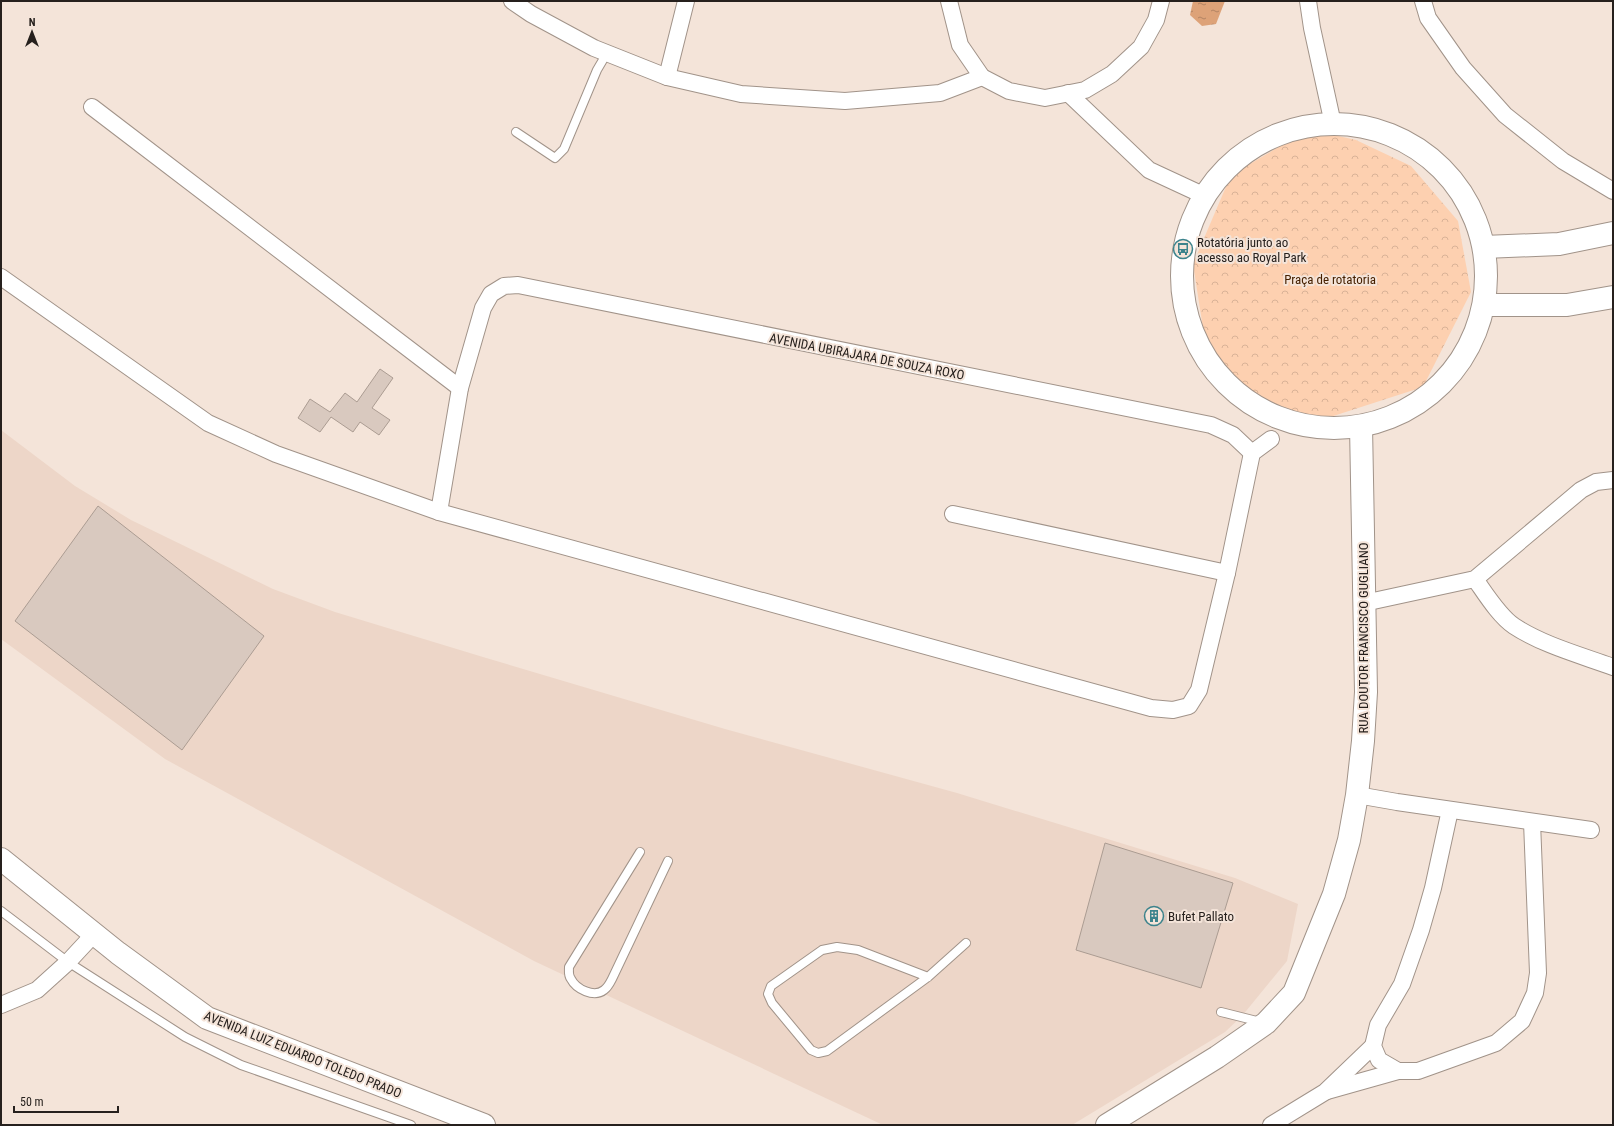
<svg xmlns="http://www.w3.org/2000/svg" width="1614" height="1126" viewBox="0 0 1614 1126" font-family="'Roboto Condensed',sans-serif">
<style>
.built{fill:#edd6c8}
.park{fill:url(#park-crowns)}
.water{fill:url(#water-ripples)}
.building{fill:#d9c9bf;stroke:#ab9c92}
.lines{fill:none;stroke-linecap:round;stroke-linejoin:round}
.service-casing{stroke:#a19389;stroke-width:10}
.minor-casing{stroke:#a19389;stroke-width:18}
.secondary-casing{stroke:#a19389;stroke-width:24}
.service{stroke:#fff;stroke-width:8}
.minor{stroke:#fff;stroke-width:16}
.secondary{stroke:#fff;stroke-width:22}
.labels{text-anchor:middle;stroke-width:4;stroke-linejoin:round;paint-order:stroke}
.poi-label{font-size:13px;fill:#26201d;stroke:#f4e4d9;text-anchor:start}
.park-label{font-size:13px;fill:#462100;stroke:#f4e4d9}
.street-label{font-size:13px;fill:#26201d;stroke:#f4e4d9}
</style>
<defs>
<pattern id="park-crowns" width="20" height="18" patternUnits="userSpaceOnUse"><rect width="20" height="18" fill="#fdd0b0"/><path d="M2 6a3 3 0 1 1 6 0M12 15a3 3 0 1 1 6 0" fill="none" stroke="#d9b297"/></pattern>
<pattern id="water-ripples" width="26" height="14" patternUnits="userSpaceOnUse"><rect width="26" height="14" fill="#dda278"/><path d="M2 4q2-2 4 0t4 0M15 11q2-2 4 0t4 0" fill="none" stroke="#b38462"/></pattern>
</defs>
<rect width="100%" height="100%" fill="#f4e4d9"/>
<!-- built -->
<path class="built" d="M1,430L75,486L131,520L273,589L335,612L483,657L725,729L957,793L1235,878L1298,904L1287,961L1242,1016L1225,1032L1072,1125H883L534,961L165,759L1,639Z"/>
<!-- park -->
<path class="park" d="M1325,133L1356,140L1411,166L1458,221L1471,292L1423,387L1321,420L1252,396L1205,341L1193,264L1231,175L1294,138Z"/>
<!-- water -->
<path class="water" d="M1193,1H1225L1216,24L1202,26L1190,15Z"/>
<!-- building -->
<g class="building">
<path d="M380,369L393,378L372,408L390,420L379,435L360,422L353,432L331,417L320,432L298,418L310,399L330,412L345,393L357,402Z"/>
<path d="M98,506L264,636L182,750L15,621Z"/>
<path d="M1105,843L1233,883L1201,988L1076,950Z"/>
</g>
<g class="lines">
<defs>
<g id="service">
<path d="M516,132L555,158L564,149L597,70L607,53"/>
<path d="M640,852L569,967C569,971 568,975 571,979C576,989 594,998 604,990C607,988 610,983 612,979L668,861"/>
<path d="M1,911L68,962L185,1037L241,1065L411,1125"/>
<path d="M928,977L858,950L837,947L822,950L771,986L768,994L772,1003L811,1050L818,1053L827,1051L928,977L966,943"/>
<path d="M1221,1012L1261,1022"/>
</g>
<g id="minor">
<path d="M512,1L531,14L594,48L667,77L741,94L845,101L940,93L982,77"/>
<path d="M949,1L960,45L982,77L1009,91L1045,98L1085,90L1112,74L1141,47L1156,20L1161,1"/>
<path d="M1308,1L1312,28L1333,124"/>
<path d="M1423,1L1428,18L1463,68L1505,115L1563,161L1613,191"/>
<path d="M667,77L686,1"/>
<path d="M1068,93L1149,170L1205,196"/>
<path d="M92,107L460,388"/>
<path d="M1,277L208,423L276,454L439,512L1151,708L1173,710L1189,706L1199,690L1227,573L1252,453L1271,439"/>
<path d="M439,512L460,388L483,308L491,294L504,286L518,285L1211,425L1233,435L1252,453"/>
<path d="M953,514L1227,573"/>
<path d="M1475,579C1485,593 1499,616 1514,626C1543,645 1580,655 1613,667"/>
<path d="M1364,603L1475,579L1581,490L1596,482L1613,480"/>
<path d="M1357,795L1397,802L1591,830"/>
<path d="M1450,810L1433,888L1421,930L1402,984L1378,1025L1373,1046L1379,1060L1398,1071H1418L1496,1043L1522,1021L1535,993L1538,973L1532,822"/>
<path d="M1,1005L37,990L68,962L94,934"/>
<path d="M1327,1091L1398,1071"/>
<path d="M1271,1125L1325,1092L1373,1046"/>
</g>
<g id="secondary">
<circle cx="1334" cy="276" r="152"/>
<path d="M1484,247L1559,244L1613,233"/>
<path d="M1484,305H1567L1613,297"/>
<path d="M1,859L118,953L207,1018L484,1125"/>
<path d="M1107,1125L1217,1057L1266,1023L1294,993L1334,894L1349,840L1357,795L1363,741L1366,692L1361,426"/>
</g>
</defs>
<!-- service casing -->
<use href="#service" class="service-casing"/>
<!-- minor casing -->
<use href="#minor" class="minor-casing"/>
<!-- secondary casing -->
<use href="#secondary" class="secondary-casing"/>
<!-- service -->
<use href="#service" class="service"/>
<!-- minor -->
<use href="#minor" class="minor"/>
<!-- secondary -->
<use href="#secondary" class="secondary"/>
</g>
<!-- icons -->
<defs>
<symbol id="bus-ring" viewBox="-11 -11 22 22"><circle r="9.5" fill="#f4e4d9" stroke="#3c838c" stroke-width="1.5"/><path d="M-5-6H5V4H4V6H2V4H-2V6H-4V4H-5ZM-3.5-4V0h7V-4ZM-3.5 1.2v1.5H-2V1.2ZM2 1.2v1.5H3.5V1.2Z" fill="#3c838c"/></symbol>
<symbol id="building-ring" viewBox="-11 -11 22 22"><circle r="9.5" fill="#f4e4d9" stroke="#3c838c" stroke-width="1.5"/><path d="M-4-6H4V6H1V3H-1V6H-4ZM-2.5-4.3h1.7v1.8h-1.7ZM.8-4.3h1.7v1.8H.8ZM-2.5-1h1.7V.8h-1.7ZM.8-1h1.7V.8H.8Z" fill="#3c838c"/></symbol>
</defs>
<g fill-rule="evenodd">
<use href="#bus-ring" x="1172" y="238" width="22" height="22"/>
<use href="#building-ring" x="1143" y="905" width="22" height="22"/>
</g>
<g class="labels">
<!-- poi labels -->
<g class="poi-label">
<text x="1197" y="247">Rotatória junto ao<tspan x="1197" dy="15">acesso ao Royal Park</tspan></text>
<text x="1168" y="921">Bufet Pallato</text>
</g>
<!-- park labels -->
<g class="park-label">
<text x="1330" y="284">Praça de rotatoria</text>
</g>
<!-- street labels -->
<g class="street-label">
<text transform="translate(867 356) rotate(11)" y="5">AVENIDA UBIRAJARA DE SOUZA ROXO</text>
<text transform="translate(1363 638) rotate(-90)" y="5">RUA DOUTOR FRANCISCO GUGLIANO</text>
<text transform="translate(303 1054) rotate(22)" y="5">AVENIDA LUIZ EDUARDO TOLEDO PRADO</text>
</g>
</g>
<!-- border -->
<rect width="1614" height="1126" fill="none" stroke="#26201d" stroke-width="4"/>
<!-- north arrow -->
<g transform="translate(32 32)" stroke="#f4e4d9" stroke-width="3" paint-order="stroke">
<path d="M0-3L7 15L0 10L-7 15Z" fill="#26201d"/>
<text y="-6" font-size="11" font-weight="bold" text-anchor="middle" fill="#26201d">N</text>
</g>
<!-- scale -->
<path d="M14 1106v6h104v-6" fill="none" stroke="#26201d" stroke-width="2"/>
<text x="20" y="1106" font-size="12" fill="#26201d" stroke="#f4e4d9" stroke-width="3" paint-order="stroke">50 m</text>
</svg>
